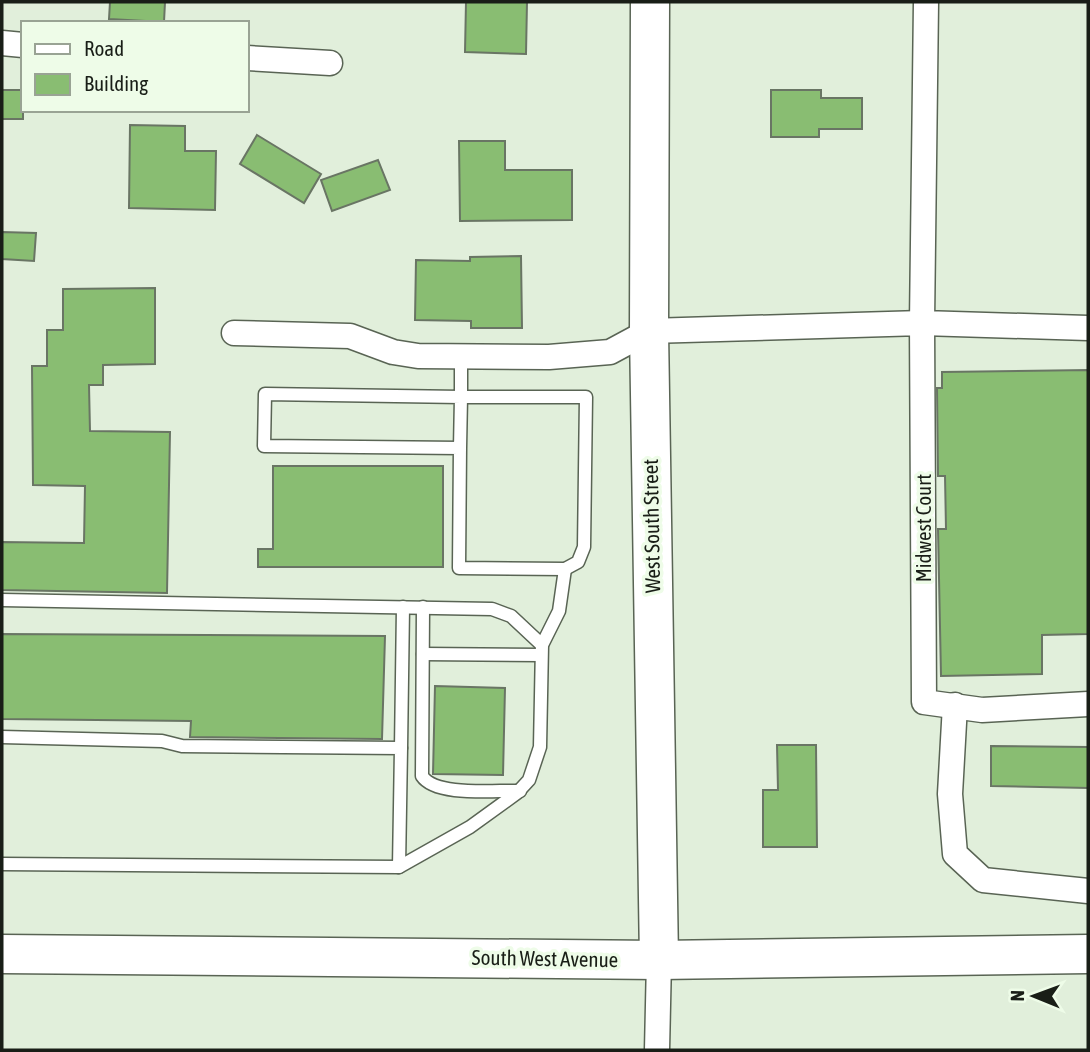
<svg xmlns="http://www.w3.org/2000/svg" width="1090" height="1052" viewBox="0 0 1090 1052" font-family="'Asap Condensed',sans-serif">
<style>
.building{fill:#89bd72;stroke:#697564;stroke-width:2}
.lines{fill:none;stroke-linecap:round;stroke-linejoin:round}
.lane-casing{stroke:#596454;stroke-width:15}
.street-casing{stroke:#596454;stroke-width:27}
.primary-casing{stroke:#596454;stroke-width:41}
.lane{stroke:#fff;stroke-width:12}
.street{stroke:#fff;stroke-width:24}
.primary{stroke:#fff;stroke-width:38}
.labels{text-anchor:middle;stroke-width:7;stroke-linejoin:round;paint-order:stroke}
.street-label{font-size:21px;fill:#191e17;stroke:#eefce8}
</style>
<rect width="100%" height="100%" fill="#e1efdb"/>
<!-- building -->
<g class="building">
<path d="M110,2H165L164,22L109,19Z"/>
<path d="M466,2H527L526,54L465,52Z"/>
<rect x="2" y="90" width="21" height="29"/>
<path d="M771,90H821V98H862V129H819V137H771Z"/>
<path d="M130,125L185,126V151H216L215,210L129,208Z"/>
<path d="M257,135L321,174L304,203L240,164Z"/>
<path d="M459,141H505V170H572V220L460,221Z"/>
<path d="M378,160L390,190L332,211L321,180Z"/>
<path d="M2,232L36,233L34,261L2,259Z"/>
<path d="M521,256L522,328H471V321L415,320L416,260L470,261V257Z"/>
<path d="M155,288V364L103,365V385H89L90,431L170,432L167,593L2,590V542L84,543L85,486L33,485L32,366H47V330H63V289Z"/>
<path d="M1088,370V634L1042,635V674L941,676L938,529H946L945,476H938L937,388H942V372Z"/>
<path d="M273,466H443V567H258V549H273Z"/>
<path d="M2,634L385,636L382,739L190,737L191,721L2,719Z"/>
<path d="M435,686L505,688L503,775L433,774Z"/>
<path d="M777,745H816L817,847H763V790H778Z"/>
<path d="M991,746L1088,747V788L991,786Z"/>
</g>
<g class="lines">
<defs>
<g id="lane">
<path d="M460,448L461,397H586L584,547L578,562L565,569L459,568L460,448L264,446L265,394L461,397V356"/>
<path d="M2,600L492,609L511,616L542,645"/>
<path d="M423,607L422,776C436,797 495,790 520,791"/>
<path d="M423,654L541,655"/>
<path d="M2,737L162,741L182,746L401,748L399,867L2,864"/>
<path d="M401,748L403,607"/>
<path d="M399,867L470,827L517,793L529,780L540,747L542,645L559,611L565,569"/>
</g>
<g id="street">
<path d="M926,2L922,323L1088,328"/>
<path d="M2,43L23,45"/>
<path d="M247,58L330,63"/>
<path d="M234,333L350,336L393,352L418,356L549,357L610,352L649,331L922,323L924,702L982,710L1088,704"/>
<path d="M955,705L950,794L955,854L983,880L1088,891"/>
<path d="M657,1050L659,960"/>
</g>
<g id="primary">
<path d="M650,2L649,331L659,960"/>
<path d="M2,954L659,960L1088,954"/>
</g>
</defs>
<!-- lane casing -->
<use href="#lane" class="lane-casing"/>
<!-- street casing -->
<use href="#street" class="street-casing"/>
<!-- primary casing -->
<use href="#primary" class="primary-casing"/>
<!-- lane -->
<use href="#lane" class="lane"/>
<!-- street -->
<use href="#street" class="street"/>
<!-- primary -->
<use href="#primary" class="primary"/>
</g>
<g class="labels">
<!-- street labels -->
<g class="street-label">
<text transform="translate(652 526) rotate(-91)" y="7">West South Street</text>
<text transform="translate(924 528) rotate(-90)" y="7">Midwest Court</text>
<text transform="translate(545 959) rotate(1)" y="7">South West Avenue</text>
</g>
</g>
<!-- border -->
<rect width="1090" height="1052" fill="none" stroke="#191e17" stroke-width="7"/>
<!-- legend -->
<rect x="21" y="21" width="228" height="91" fill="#eefce8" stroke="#99a394" stroke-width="2"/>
<rect x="35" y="44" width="35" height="10" fill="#ffffff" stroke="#99a394" stroke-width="2"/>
<text x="84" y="56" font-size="21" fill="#191e17">Road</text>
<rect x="35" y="74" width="35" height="21" fill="#89bd72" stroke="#99a394" stroke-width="2"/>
<text x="84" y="91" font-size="21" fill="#191e17">Building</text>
<!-- north arrow -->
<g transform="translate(1034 996) rotate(271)" stroke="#eefce8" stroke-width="5" paint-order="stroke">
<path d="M0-5L12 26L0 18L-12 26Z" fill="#191e17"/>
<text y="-10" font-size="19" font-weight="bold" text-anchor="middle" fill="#191e17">N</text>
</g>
</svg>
